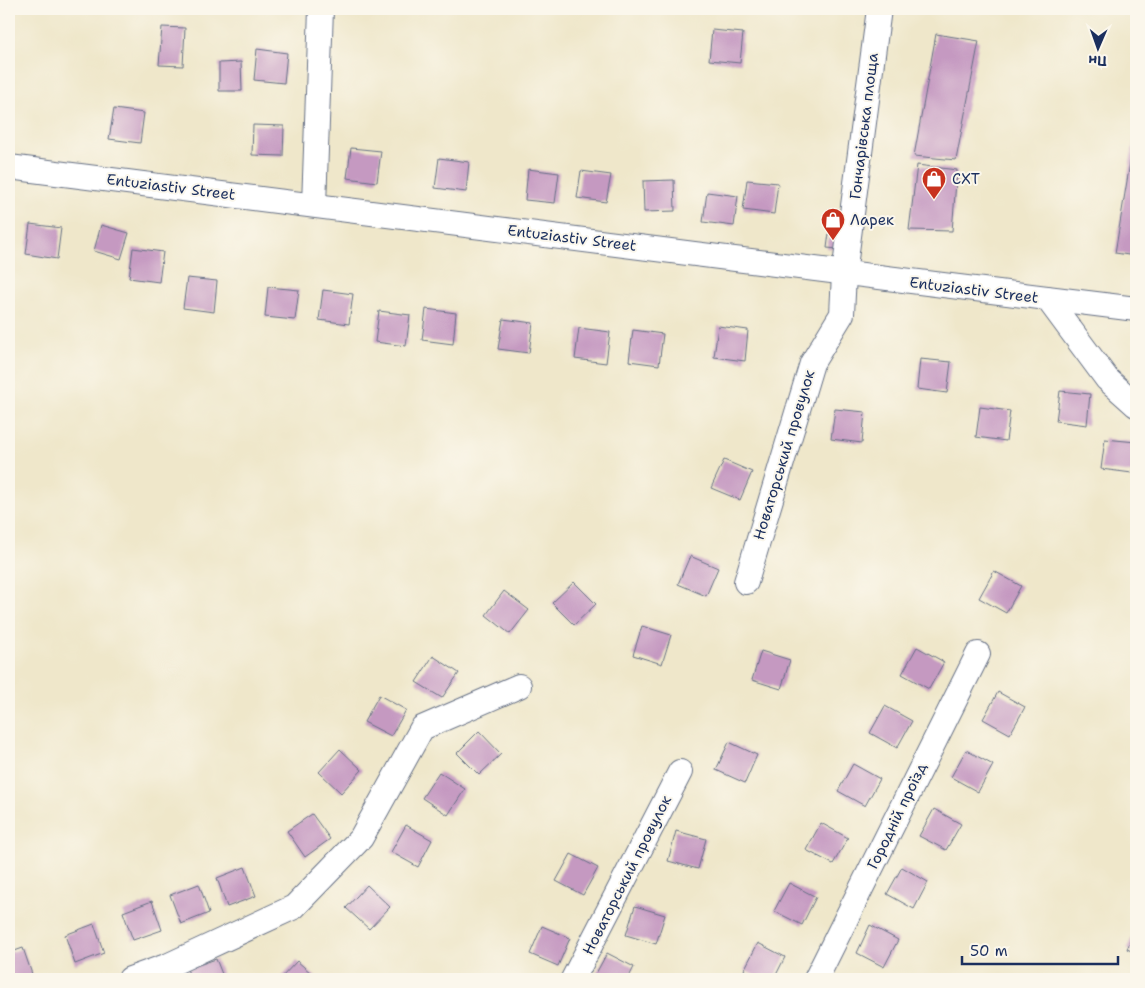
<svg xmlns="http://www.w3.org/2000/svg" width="1145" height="988" viewBox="0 0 1145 988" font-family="'Shantell Sans',sans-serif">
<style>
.building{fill:#c599c1}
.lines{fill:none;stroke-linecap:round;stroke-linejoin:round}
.street-casing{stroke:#656f84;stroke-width:26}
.street{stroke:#fff;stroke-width:24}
.labels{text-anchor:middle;stroke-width:4;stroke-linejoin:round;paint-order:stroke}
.street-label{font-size:15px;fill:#1b2f5e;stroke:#fbf7ec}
.poi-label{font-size:15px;fill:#1b2f5e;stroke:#fbf7ec;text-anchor:start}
</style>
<rect width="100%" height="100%" fill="#fbf7ec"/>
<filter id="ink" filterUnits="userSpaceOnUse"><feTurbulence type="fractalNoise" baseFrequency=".02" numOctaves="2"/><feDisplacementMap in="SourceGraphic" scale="10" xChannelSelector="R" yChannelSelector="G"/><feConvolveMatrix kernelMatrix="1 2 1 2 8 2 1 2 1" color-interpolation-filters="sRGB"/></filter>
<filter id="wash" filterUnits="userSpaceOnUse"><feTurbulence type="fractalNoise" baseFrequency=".0096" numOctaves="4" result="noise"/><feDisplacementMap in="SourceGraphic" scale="20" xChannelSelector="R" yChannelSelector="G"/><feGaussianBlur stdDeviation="1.12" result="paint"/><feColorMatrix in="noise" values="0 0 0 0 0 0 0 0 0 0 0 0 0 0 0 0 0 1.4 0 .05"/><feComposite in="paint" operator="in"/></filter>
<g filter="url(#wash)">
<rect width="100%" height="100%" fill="#efe7ca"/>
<g id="blocks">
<!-- building -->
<g class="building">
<rect x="257" y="9" width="31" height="2"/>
<path d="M162,27L185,28L183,66L159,65Z"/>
<path d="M712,30L743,33L740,63L709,60Z"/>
<path d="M936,34L979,41L956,160L914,156Z"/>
<path d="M257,49L287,53L284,83L254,80Z"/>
<path d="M241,62L242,91H219V63Z"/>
<path d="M114,109L144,113L140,143L109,139Z"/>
<path d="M253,125L284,126L283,156L252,155Z"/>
<path d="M1135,133H1136V256L1115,253Z"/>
<path d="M351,148L381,151L377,182L347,178Z"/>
<path d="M439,158L469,162L466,192L435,188Z"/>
<path d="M917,165L957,170L952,231L909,230Z"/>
<path d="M528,169L559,173L555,203L525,200Z"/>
<path d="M581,171L611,175L606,202L577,198Z"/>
<path d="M674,180L675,211L644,212L643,181Z"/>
<path d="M747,180L778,183L774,214L743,210Z"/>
<path d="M707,192L738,196L734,226L703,222Z"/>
<path d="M30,224L61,228L57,259L26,254Z"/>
<path d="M101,225L129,233L121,259L94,251Z"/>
<path d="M829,233L840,234L838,249L827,248Z"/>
<path d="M133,248L163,252L159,282L129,278Z"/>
<path d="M187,278L217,281L214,312L183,308Z"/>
<path d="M268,287L299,290L295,320L265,317Z"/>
<path d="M323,290L353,294L349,324L319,320Z"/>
<path d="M426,309L456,313L453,344L422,340Z"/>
<path d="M379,311L410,315L406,346L375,342Z"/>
<path d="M503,319L533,323L529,353L498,349Z"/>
<path d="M718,326L748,330L745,361L714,357Z"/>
<path d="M579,328L610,332L606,363L575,359Z"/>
<path d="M633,330L663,334L659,365L629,361Z"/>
<path d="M920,359L951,362L947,393L917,389Z"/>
<path d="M1060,391L1090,394L1087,425L1056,421Z"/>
<path d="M980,407L1010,411L1006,441L976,437Z"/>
<path d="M835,409L865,412L862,443L831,439Z"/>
<path d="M1105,439L1136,442L1132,473L1101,469Z"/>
<path d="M724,460L752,472L740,500L711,488Z"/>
<path d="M690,556L718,568L706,596L678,584Z"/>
<path d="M994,571L1021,586L1006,613L979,598Z"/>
<path d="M574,582L596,604L574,625L552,603Z"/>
<path d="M504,591L529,610L510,634L486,615Z"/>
<path d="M642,626L671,635L662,664L633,655Z"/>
<path d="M917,647L944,662L929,689L902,674Z"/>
<path d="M761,651L790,660L781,689L752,680Z"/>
<path d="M433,656L459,673L442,698L416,682Z"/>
<path d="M998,692L1025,707L1010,734L983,719Z"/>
<path d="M379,695L406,710L391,736L364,722Z"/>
<path d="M885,706L912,721L897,748L870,733Z"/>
<path d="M479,731L501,754L479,775L457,753Z"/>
<path d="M729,742L757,755L745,783L716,770Z"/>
<path d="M340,749L362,770L341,793L319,772Z"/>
<path d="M966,750L993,765L978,792L951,777Z"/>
<path d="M853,764L880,779L865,806L838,791Z"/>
<path d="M439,772L465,789L448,815L422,798Z"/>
<path d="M934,809L961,824L946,850L919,836Z"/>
<path d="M312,814L330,839L305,857L287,831Z"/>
<path d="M821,823L848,838L833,864L806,850Z"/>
<path d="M406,825L432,840L418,867L391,852Z"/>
<path d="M676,831L706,839L698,869L668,861Z"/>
<path d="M571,854L598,868L583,895L556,881Z"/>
<path d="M245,867L256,896L227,907L217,878Z"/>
<path d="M902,867L928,882L914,909L887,894Z"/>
<path d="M789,883L816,897L802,925L774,911Z"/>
<path d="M199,884L209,913L181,924L170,895Z"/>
<path d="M367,885L390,907L369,929L346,908Z"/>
<path d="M152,901L162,930L133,940L123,912Z"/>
<path d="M635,906L665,915L656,944L626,935Z"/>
<path d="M94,924L104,953L75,964L65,935Z"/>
<path d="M870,925L898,940L884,967L857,953Z"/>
<path d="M542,926L570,938L558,966L530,954Z"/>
<path d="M1136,928V953L1127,949Z"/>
<path d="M758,943L785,957L774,979H762L744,970Z"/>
<path d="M23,948L33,977L28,979H9V953Z"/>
<path d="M607,953L634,967L628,979H593Z"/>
<path d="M216,959L224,979H191L187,969Z"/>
<path d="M297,961L318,979H280Z"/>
</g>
</g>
</g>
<g filter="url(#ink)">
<use href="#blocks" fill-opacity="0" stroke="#656f84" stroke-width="1"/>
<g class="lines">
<defs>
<g id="street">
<path d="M9,167C385,213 760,264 1136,309"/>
<path d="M314,205L321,9"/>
<path d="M1047,298L1107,379L1136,405"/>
<path d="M746,582L812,363L842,314L844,274L879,9"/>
<path d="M130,979L169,965L294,907L361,838L422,728L519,686"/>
<path d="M573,979L680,772"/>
<path d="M816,979L978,654"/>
</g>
</defs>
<!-- street casing -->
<use href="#street" class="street-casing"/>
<!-- street -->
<use href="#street" class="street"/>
</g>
</g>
<!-- icons -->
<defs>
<symbol id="shop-pin" viewBox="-11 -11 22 30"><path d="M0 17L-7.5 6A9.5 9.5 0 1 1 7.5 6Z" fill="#c8321e" stroke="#fbf7ec"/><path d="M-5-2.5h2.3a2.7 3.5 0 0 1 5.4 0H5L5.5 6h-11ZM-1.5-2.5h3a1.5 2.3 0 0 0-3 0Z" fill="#fff"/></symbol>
</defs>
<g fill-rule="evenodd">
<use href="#shop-pin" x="920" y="165" width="28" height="38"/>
<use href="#shop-pin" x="819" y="206" width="28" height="38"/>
</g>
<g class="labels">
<!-- street labels -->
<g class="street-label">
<text transform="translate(864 126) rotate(-83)" y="5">Гончарівська площа</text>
<text transform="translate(171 187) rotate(7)" y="5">Entuziastiv Street</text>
<text transform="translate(572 238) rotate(7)" y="5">Entuziastiv Street</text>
<text transform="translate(974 290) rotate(7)" y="5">Entuziastiv Street</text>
<text transform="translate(784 455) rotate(-73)" y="5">Новаторський провулок</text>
<text transform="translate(897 816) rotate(-64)" y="5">Городній проїзд</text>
<text transform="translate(627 875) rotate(-63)" y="5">Новаторський провулок</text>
</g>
<!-- poi labels -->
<g class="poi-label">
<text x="952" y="184">СХТ</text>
<text x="850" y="225">Ларек</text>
</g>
</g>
<!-- margin -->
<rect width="1145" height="988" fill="none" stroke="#fbf7ec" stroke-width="30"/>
<!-- north arrow -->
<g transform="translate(1098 48) rotate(182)" stroke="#fbf7ec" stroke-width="4" paint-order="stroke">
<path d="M0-4L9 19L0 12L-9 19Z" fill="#1b2f5e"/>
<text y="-8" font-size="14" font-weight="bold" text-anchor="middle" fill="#1b2f5e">Пн</text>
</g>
<!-- scale -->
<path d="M962 956v8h156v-8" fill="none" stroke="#1b2f5e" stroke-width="2.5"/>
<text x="970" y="956" font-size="15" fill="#1b2f5e" stroke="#fbf7ec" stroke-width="4" paint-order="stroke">50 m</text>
</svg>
